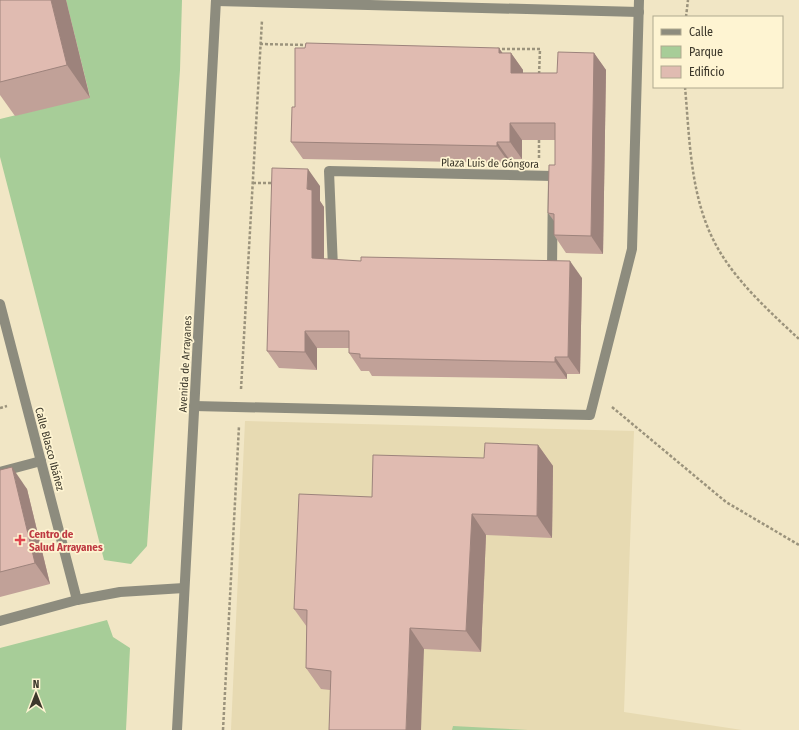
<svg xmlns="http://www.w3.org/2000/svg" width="799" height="730" viewBox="0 0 799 730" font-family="'Fira Sans Condensed',sans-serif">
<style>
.built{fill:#e7dab2}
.green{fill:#a7cd98}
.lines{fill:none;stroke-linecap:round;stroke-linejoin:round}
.path{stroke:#9b937c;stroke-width:2.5;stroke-dasharray:3 2;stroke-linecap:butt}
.minor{stroke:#8d8c7e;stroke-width:10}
.wall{fill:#c1a198}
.shaded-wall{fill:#9d837c}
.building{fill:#e0bbb1;stroke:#9d837c}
.health-dot{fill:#e0444e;stroke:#fef4d2;stroke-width:1.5}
.labels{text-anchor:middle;stroke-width:3.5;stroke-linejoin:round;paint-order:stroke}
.street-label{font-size:11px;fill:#3c382b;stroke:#fef4d2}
.health-label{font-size:11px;font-weight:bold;fill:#be3a42;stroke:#fef4d2;text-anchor:start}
</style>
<rect width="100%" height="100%" fill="#f1e6c5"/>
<!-- built -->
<path class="built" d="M245,421L634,431L624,712L742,730H231Z"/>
<!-- green -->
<g class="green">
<path d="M66,0H182L180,70L147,546L131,564L104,560L0,157V119L90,97Z"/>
<path d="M107,620L113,637L130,648L126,730H0V648Z"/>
<path d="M453,726L528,730H452Z"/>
</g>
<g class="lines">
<!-- path -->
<g class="path">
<path d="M686,17L688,0"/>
<path d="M260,44L308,45"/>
<path d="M497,49H540L539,76"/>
<path d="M685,87C690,142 690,203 720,252C739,284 772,314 799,339"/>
<path d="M539,158V139"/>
<path d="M253,183H275"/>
<path d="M241,389L262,20"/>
<path d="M612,407L726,502L799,545"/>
<path d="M0,408L7,406"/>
<path d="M223,730L239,426"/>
</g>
<!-- minor -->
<g class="minor">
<path d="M216,1L639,12"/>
<path d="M329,171L553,176L552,269L333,268Z"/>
<path d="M0,304L77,600"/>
<path d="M194,406L590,415L632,249L639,0"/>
<path d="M0,472L41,461"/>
<path d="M0,621L77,600L120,592L184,588"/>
<path d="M177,730L216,0"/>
</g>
</g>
<!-- wall -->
<g class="wall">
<path d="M0,0H66L90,98L15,116L0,95Z"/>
<path d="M499,48L502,53H511L523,70V73H557L594,53L606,70L603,254L566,253L554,235V221L548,213L555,165V140H522V159H509V163L303,159L291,142L295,107Z"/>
<path d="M320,186V201L324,207V259L582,278L580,374H567V379L372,376L369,371H361L349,353V348H317V370L279,368L267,351Z"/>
<path d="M538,445L553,466L552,538L486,535L481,652L424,649L330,690L321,689L306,668L307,627L294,609L372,497L484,458Z"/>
<path d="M0,470L27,489L50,584L0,597Z"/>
</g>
<!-- shaded-wall -->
<g class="shaded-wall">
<path d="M51,0H66L90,98L67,65Z"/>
<path d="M499,48L511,65V53L523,70V91L511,73L499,53Z"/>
<path d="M594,53L606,70L603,254L591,236Z"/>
<path d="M510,123L522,140V159L510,142Z"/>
<path d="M497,142L509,159V163L497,146Z"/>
<path d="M308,169L320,186V201L324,207V275L312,258L307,189Z"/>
<path d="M570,261L582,278L580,374L568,357Z"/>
<path d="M305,331L317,348V370L305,352Z"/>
<path d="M555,357L567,374V379L555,362Z"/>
<path d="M538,445L553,466L552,538L537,516Z"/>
<path d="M12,467L27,489L50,584L35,563Z"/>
<path d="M472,514L486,535L481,652L466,631Z"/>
<path d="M410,628L424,649L421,730H406Z"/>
</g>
<!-- building -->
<g class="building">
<path d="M0,0H51L67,65L0,82Z"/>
<path d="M306,43L499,48V53H511V73H557L558,52L594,53L591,236L554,235V214L548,213L549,165H555V123H510V142H497V146L291,142L292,107H295V48H305Z"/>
<path d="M272,168L308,169L307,189L312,190V258L361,261V257L570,261L568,357H555V362L360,358V354L349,353V331H305V352L267,351Z"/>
<path d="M485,443L538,445L537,516L472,514L466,631L410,628L406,730H329L331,671L306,668L307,610L294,609L299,494L372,497L373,455L484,458Z"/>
<path d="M12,467L35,563L0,572V470Z"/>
</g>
<!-- markers -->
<path class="health-dot" d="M18 534h4v4h4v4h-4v4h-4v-4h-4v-4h4z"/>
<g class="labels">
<!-- street labels -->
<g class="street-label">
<text transform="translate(490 163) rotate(1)" y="4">Plaza Luis de Góngora</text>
<text transform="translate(185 364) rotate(-87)" y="4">Avenida de Arrayanes</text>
<text transform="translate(50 449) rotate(75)" y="4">Calle Blasco Ibáñez</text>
</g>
<!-- health labels -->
<g class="health-label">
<text x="29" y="538">Centro de<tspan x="29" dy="13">Salud Arrayanes</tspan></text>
</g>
</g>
<!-- legend -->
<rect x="653" y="16" width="130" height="72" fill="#fef4d2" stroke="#b0a98f"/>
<rect x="661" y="29" width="20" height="6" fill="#8d8c7e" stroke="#b0a98f"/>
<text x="689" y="36" font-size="12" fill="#3c382b">Calle</text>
<rect x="661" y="46" width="20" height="12" fill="#a7cd98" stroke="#b0a98f"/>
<text x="689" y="56" font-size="12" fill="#3c382b">Parque</text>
<rect x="661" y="66" width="20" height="12" fill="#e0bbb1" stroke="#b0a98f"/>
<text x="689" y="76" font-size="12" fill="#3c382b">Edificio</text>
<!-- north arrow -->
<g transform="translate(36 694)" stroke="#fef4d2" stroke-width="3" paint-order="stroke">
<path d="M0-3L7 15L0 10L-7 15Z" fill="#3c382b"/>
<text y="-6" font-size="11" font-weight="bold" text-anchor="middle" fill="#3c382b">N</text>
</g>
</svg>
